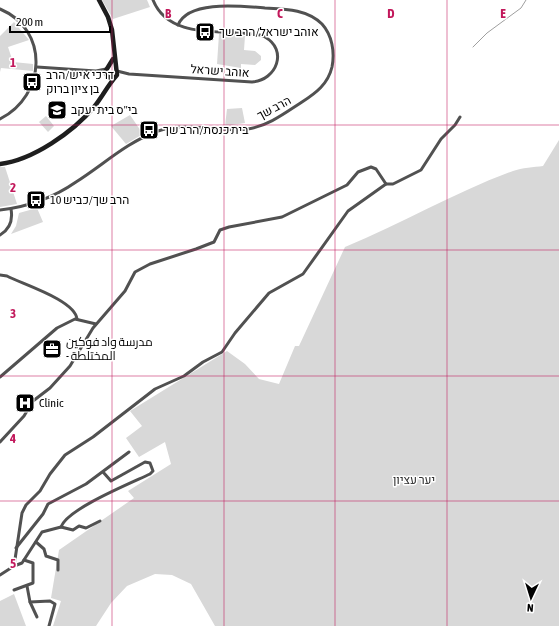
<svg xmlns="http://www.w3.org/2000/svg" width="559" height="626" viewBox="0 0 559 626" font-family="'Asap Condensed',Cairo,Heebo,sans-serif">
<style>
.green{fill:#d8d8d8}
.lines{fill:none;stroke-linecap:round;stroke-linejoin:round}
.stream{stroke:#9f9f9f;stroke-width:1}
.street{stroke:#515151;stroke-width:3}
.secondary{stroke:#1e1e1e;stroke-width:4.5}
.grid{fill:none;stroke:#c2185b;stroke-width:1;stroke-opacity:0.55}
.labels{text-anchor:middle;stroke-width:3;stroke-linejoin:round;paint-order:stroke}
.poi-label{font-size:12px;fill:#000;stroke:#fff;text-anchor:start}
.street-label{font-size:12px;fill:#000;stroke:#fff}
.park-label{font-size:12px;fill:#2f2f2f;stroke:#fff}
.grid-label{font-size:13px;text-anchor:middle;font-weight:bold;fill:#c2185b;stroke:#fff;stroke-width:3;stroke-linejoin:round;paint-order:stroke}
</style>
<rect width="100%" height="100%" fill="#fff"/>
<!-- green -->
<g class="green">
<path d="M102,0H147L150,7L113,19Z"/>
<path d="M14,22L29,40L8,47L13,62L33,64V71L1,68L0,72V36Z"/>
<path d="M219,34L245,36L244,50L255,51L261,56V60L255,65L241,64V68L217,64Z"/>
<path d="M242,108L245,123L225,126L227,109Z"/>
<path d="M130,115L143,134L126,144L111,126Z"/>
<path d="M46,116L54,126L48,132L39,122Z"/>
<path d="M559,140V626H215L191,584L172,575L155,574L127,586L111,603L96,626H53L61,601L51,598L59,550L134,498L128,491L171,464L165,442L139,457L126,438L142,426L130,411L227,351L245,364L259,379L279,384L295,346H299L345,247C402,224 455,192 513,171C522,168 534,167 543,166Z"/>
<path d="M0,167H5L17,204L0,207Z"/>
<path d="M37,208L43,222L11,234L16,226L19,213Z"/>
<path d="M14,594L26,626H0V601Z"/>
</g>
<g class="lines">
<!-- stream -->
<path class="stream" d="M473,47L487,33L521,8L526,0"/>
<!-- street -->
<g class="street">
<path d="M0,9C50,30 46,96 0,119"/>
<path d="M37,67L96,71L106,69"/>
<path d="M117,71L129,74L252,82C277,80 288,50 265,37C258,33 249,34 241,33C210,31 167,35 153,0"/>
<path d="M0,210C27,207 53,198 76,182C103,165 127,142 158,131C187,121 218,133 248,129C268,126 285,113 302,102C316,93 328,84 332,67C335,52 332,35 322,24C307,9 285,9 265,8C240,6 188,0 178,25"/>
<path d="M0,235C10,229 13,220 11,209"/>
<path d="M0,275L7,276C22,284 75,300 77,319"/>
<path d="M0,377L57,328L75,319L96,324"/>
<path d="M0,442L24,416L33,401L50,388L70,366L93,328L125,291L135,272L150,264L196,249L214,242L220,230L229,227L282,217L347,185L358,172L371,167L376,169L386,184"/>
<path d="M61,527C67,509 131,483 150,474L153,471L150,463L145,462L111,481L103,472"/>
<path d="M36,542L44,549L46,556L58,560V570"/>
<path d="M16,548L43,514L48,504L86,484L129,452"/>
<path d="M14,566L22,563L42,532L61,527L73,530L79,526L86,528L100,521"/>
<path d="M0,575L14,566L22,513L26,505L40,491L50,474L65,455L93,437L155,389L184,376L203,362L222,352L235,333L269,293L303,274L348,211L386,184H393L421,170L441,139L455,125L460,117"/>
<path d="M27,586L30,602L37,617"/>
<path d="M14,590L33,583V563L24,560"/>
<path d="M30,602L50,601L55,604L49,626"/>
</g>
<!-- secondary -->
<g class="secondary">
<path d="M113,59L105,72L108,77L114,78"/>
<path d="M0,164C33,160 73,132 94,107C102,97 108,85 117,75L112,30L108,17L99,0"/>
</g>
</g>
<!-- grid -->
<path class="grid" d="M112,0V626M224,0V626M335,0V626M447,0V626M0,125H559M0,250H559M0,376H559M0,501H559"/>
<!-- icons -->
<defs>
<symbol id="bus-square" viewBox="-11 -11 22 22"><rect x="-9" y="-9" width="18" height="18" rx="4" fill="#000" stroke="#fff"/><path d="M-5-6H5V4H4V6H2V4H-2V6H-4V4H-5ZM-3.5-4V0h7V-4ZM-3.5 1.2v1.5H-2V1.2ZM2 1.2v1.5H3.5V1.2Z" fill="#fff"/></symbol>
<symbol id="school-square" viewBox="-11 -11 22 22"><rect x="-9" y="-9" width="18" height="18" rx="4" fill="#000" stroke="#fff"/><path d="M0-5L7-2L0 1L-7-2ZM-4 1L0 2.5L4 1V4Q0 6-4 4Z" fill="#fff"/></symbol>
<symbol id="office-square" viewBox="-11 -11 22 22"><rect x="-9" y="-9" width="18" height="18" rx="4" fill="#000" stroke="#fff"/><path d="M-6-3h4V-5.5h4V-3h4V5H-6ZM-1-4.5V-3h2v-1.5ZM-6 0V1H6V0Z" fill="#fff"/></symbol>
<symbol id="hospital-square" viewBox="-11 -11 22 22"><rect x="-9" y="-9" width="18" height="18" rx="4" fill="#000" stroke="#fff"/><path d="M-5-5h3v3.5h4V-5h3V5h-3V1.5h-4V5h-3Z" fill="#fff"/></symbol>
</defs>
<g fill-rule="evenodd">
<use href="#bus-square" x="194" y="21" width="22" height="22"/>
<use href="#bus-square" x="21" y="71" width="22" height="22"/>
<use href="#school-square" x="46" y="99" width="22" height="22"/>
<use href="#bus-square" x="138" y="119" width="22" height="22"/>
<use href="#bus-square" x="25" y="189" width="22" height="22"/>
<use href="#office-square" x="41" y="338" width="22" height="22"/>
<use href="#hospital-square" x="14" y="392" width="22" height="22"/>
</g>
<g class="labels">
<!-- poi labels -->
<g class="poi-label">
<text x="219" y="36">אוהב ישראל/הרב שך</text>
<text x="46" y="79">דרכי איש/הרב<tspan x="46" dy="14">בן ציון ברוק</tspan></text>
<text x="71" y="114">בי"ס בית יעקב</text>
<text x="163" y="134">בית כנסת/הרב שך</text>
<text x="50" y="204">הרב שך/כביש 10</text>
<text x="66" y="346">مدرسة واد فوكين<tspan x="66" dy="14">- المختلطة</tspan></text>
<text x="39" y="407">Clinic</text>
</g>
<!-- street labels -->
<g class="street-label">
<text transform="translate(220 71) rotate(4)" y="4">אוהב ישראל</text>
<text transform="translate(274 108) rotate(-28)" y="4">הרב שך</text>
</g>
<!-- park labels -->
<g class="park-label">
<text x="414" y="484">יער עציון</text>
</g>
</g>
<g class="grid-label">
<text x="168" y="18">B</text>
<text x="280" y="18">C</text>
<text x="391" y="18">D</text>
<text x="503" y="18">E</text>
<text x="13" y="67">1</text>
<text x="13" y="192">2</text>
<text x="13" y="318">3</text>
<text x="13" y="443">4</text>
<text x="13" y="568">5</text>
</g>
<!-- north arrow -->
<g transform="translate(531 598) rotate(184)" stroke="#ffffff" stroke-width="3" paint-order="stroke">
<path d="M0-3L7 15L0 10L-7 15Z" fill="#000000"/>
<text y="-6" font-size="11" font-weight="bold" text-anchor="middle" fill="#000000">N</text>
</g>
<!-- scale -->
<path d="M10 26v6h100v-6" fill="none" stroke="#000000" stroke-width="2"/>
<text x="16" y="26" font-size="12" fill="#000000" stroke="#ffffff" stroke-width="3" paint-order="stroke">200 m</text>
</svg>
